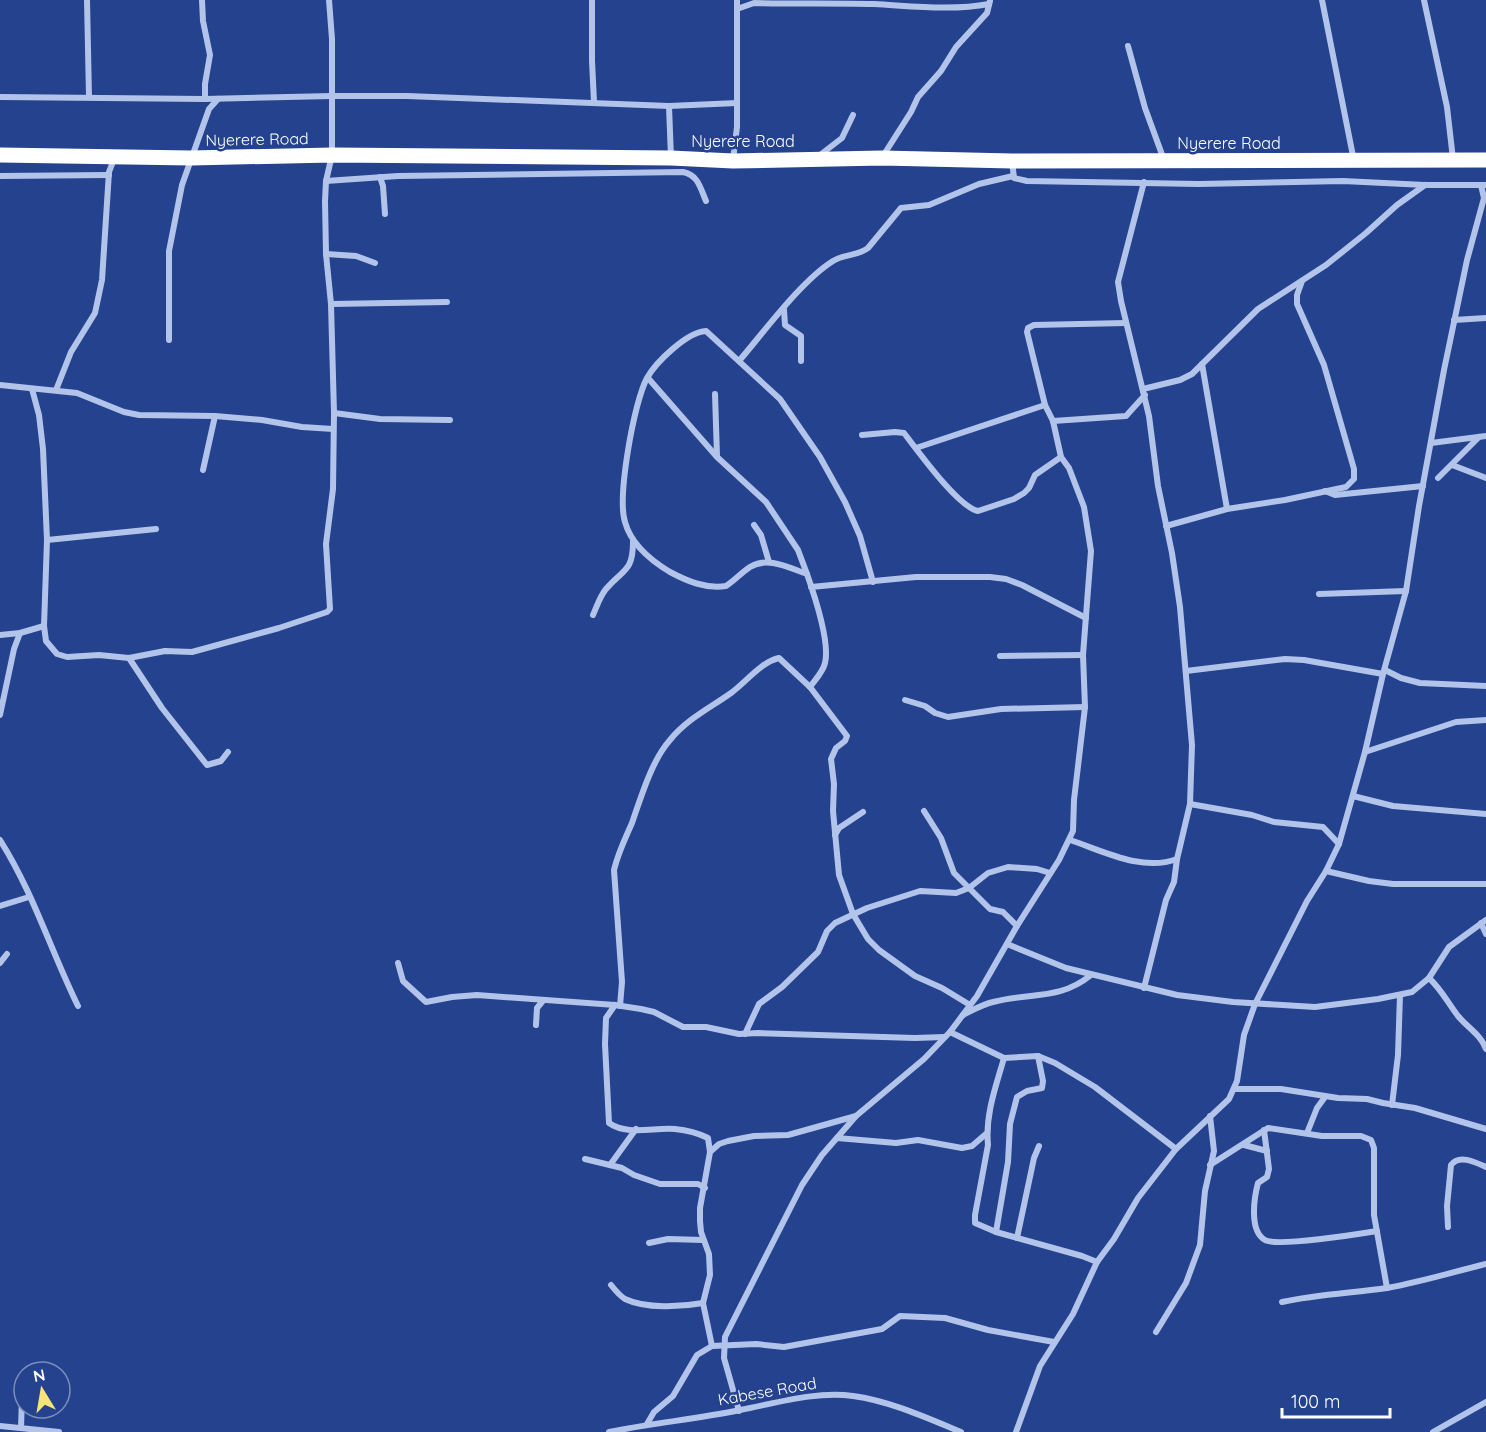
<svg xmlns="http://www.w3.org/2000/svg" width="1486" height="1432" viewBox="0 0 1486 1432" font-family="Quicksand,sans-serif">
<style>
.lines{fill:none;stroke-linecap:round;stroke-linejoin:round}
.street{stroke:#b3c4eb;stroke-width:6}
.highway{stroke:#fff;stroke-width:15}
.labels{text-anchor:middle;stroke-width:5;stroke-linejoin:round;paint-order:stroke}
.street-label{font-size:16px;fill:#fff;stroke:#24428d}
</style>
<rect width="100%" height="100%" fill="#24428d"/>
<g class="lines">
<!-- street -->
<g class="street">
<path d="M87,0L89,97"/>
<path d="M202,0L203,21L210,55L205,84V99"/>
<path d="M592,0V61L594,102"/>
<path d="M1322,0L1354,161"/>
<path d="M1424,0L1447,107L1453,159"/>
<path d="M737,9L754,3C794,4 834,3 874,4C912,6 952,11 989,4"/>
<path d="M1128,46L1145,108L1164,160"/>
<path d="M0,97L205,99L332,96H407L669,106L737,103"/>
<path d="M669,106L671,158"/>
<path d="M820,155L842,138L853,115"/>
<path d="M883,156L911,112L918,97L941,71L956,47L987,13L990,1"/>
<path d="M733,160L737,127V0"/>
<path d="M1012,161L1014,178L1027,181L1199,184L1343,181L1425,185H1486"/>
<path d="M0,176L109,175"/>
<path d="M380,177L383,186L385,214"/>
<path d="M326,181L398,176L683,172C698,175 700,187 706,201"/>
<path d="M326,254L356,256L375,263"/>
<path d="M331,304L447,302"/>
<path d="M784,310L785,325L801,336V361"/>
<path d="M1454,320L1486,318"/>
<path d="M169,340V251L182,185L209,109L218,99"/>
<path d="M739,361C764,332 801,281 833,261C844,254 858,256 868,248L901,208L929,205L979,184L1013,176"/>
<path d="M1202,364L1227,509"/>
<path d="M648,378L717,457L766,502L798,550L807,574"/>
<path d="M0,385L77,393L124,412L139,415L215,416L262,420L302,427L333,429"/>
<path d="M32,389L39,415L43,449L47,540L44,626L46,641L57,654L67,657L99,655L129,658L165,651L192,652L279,628L327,612L330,609L326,544L333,489L334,413L331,304L326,254L325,201L326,181L332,155V39L329,0"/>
<path d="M1143,389L1180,380L1192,374L1258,309L1326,265L1366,233L1397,205L1425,185"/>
<path d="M56,390L71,352L95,313L102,280L109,172L114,159"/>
<path d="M715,394L717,456"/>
<path d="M334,413L380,419L450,420"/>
<path d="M1053,421L1126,416L1145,395"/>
<path d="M862,435L895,432L904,433C918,451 958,507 978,511L1014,499L1024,493L1029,488L1035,475L1061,457"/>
<path d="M1431,443L1486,436"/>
<path d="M916,448L1045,405"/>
<path d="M1452,465L1486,478"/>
<path d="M203,470L215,416"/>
<path d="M1438,478L1479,437"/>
<path d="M1325,491L1335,495L1423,486"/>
<path d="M754,525L761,535L769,562"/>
<path d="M1166,526L1227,509L1285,500L1346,487L1354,479V469L1324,365L1297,304V295L1302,281"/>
<path d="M47,540L156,529"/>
<path d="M811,587L916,577H990L1006,579L1022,585L1086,618"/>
<path d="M1319,594L1406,591"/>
<path d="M593,615C597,606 600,596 606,589C623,569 633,572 633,542"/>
<path d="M0,635L20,633L44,626"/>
<path d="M1000,656L1083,655"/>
<path d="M129,658L162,708L207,765L221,761L228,752"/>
<path d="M1385,670L1401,678L1420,683L1486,686"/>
<path d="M1186,671L1285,659L1304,660L1383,674"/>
<path d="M810,687C815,680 823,672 825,663C830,643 814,594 807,574C789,568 768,556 750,567C741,573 735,580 726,586C705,589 687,581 670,572C650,560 631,544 625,522C617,497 634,402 647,378C656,362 687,332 706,331L780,399L820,457L845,502L860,536L873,582"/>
<path d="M905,700L925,706L935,713L948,717L1001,709L1085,707"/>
<path d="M0,715L14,649L20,633"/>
<path d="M1365,752L1456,722L1486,720"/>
<path d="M1353,796L1393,806L1486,814"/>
<path d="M1190,804L1252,815L1274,822L1323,827L1339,844"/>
<path d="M924,811L941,838L954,873L990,909L1003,912L1017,926"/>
<path d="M835,835L839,828L863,812"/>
<path d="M0,840C33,892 51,951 78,1006"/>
<path d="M1070,840C1103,851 1142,872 1177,859L1190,804L1192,745L1180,607L1172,553L1158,486L1149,416L1121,301L1118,282L1144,182"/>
<path d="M1326,871L1369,881L1393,884H1486"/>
<path d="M0,906L29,897"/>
<path d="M1481,923L1486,934"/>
<path d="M1007,944L1066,968L1177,995L1233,1002L1315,1007L1378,999L1412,992L1429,978L1449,947L1486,920"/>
<path d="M0,963L7,954"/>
<path d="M398,963L403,981L426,1002L452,997L477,995L615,1005L641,1009L654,1012L683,1027H706L739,1034L758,1033L915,1038L944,1037"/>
<path d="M1429,978C1441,989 1448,1003 1458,1016C1468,1028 1481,1035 1486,1049"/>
<path d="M1144,988L1166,900L1174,882L1177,859"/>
<path d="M615,1005L606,1018L605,1044L609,1123C627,1136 655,1127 675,1129C686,1130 698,1133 708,1138L710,1152"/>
<path d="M620,1006L622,982L614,870C618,853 625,839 632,823C641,797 652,760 670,740C687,719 710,708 731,693C746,682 761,662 779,658L810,687L847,736L845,741L836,748L831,759L834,784L833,811L839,875L853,914L868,939L879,950L915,976L942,988L970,1005"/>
<path d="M963,1015C973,1010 983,1004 993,1002C1030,992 1059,1001 1091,975"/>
<path d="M536,1025L537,1008L542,1002"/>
<path d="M950,1032L1004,1058L1038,1056L1055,1063L1095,1087L1176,1149"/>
<path d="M745,1034L759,1004L782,987L818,952L827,931L835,923L867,908L920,891L956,893L969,888L988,873L1008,867L1037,869L1050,873"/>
<path d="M1004,1058C996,1086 985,1115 988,1145L975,1215V1223L996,1232L1082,1256L1097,1262"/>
<path d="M1234,1089H1281L1338,1098L1367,1099L1383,1103L1415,1108L1486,1129"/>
<path d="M1392,1105L1398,1055L1400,995"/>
<path d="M1264,1130L1269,1169L1267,1177L1258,1183C1254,1198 1249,1231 1265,1240C1277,1247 1359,1234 1377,1231"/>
<path d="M1307,1133L1317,1108L1325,1097"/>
<path d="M837,1138L896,1143L918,1140L962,1148L972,1146L987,1133"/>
<path d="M1244,1145L1267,1151"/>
<path d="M585,1159L622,1168L634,1175L660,1184H698L705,1188"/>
<path d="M610,1165L636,1129"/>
<path d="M1210,1165L1268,1128L1322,1136H1361L1371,1140L1374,1148V1215L1387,1288"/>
<path d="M1448,1227L1447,1206L1451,1165C1459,1154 1475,1162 1486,1167"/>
<path d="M996,1232L1008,1162L1010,1124L1017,1097L1027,1091L1042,1088L1043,1081L1038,1056"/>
<path d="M1017,1238L1034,1158L1039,1146"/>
<path d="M649,1243L668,1239L703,1240"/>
<path d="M611,1285C615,1290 620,1296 625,1299C646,1309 681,1307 703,1303"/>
<path d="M1282,1302C1317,1294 1352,1293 1387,1288C1421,1282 1453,1272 1486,1264"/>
<path d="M1156,1332L1186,1283L1200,1245L1205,1191L1214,1151L1210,1116"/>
<path d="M712,1346L703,1303L710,1275L709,1254L701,1232L700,1221V1208L710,1152L719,1144L728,1141L754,1136L788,1135L856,1116"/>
<path d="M739,1411L724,1358L725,1337L802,1185L822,1155L856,1116L924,1059L950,1032L977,996L1017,926L1059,860L1073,831L1074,800L1085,707L1083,655L1091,551L1084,507L1069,468L1061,457L1053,421L1045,405L1027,332L1028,328L1034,325L1126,323"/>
<path d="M647,1424L654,1412L673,1396L697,1355L712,1346L756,1344L784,1347L882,1329L900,1316L945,1318L988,1330L1054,1342"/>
<path d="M0,1426L59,1432"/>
<path d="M21,1428L22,1398"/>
<path d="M609,1432C653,1423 697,1419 740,1410C777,1403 815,1391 853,1396C890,1401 927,1418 961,1432"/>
<path d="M1016,1432L1040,1366L1073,1314L1097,1262L1114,1239L1138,1198L1176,1149L1229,1099L1237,1081L1244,1035L1255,1004L1307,901L1326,871L1339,844L1365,752L1383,674L1406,591L1419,506L1444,370L1467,260L1484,198L1481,185"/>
<path d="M1433,1432L1486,1402"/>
</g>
<!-- highway -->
<path class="highway" d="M0,155L191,158L332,155L671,158L733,161L882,158L1012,161L1486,160"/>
</g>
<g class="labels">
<!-- street labels -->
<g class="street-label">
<text transform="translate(257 139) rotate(-1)" y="6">Nyerere Road</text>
<text x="743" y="147">Nyerere Road</text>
<text x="1229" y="149">Nyerere Road</text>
<text transform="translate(767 1391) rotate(-10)" y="6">Kabese Road</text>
</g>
</g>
<!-- north arrow -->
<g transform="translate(42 1390) rotate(349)"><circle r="28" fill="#24428d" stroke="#7c8ebb" stroke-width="1.5"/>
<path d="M0-4.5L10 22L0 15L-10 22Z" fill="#f6e476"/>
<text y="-9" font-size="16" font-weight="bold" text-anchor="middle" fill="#ffffff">N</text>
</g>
<!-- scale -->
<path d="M1282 1408v9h108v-9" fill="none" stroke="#ffffff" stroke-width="3"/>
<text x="1291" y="1408" font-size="18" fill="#ffffff" stroke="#24428d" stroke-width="4.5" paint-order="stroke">100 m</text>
</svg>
